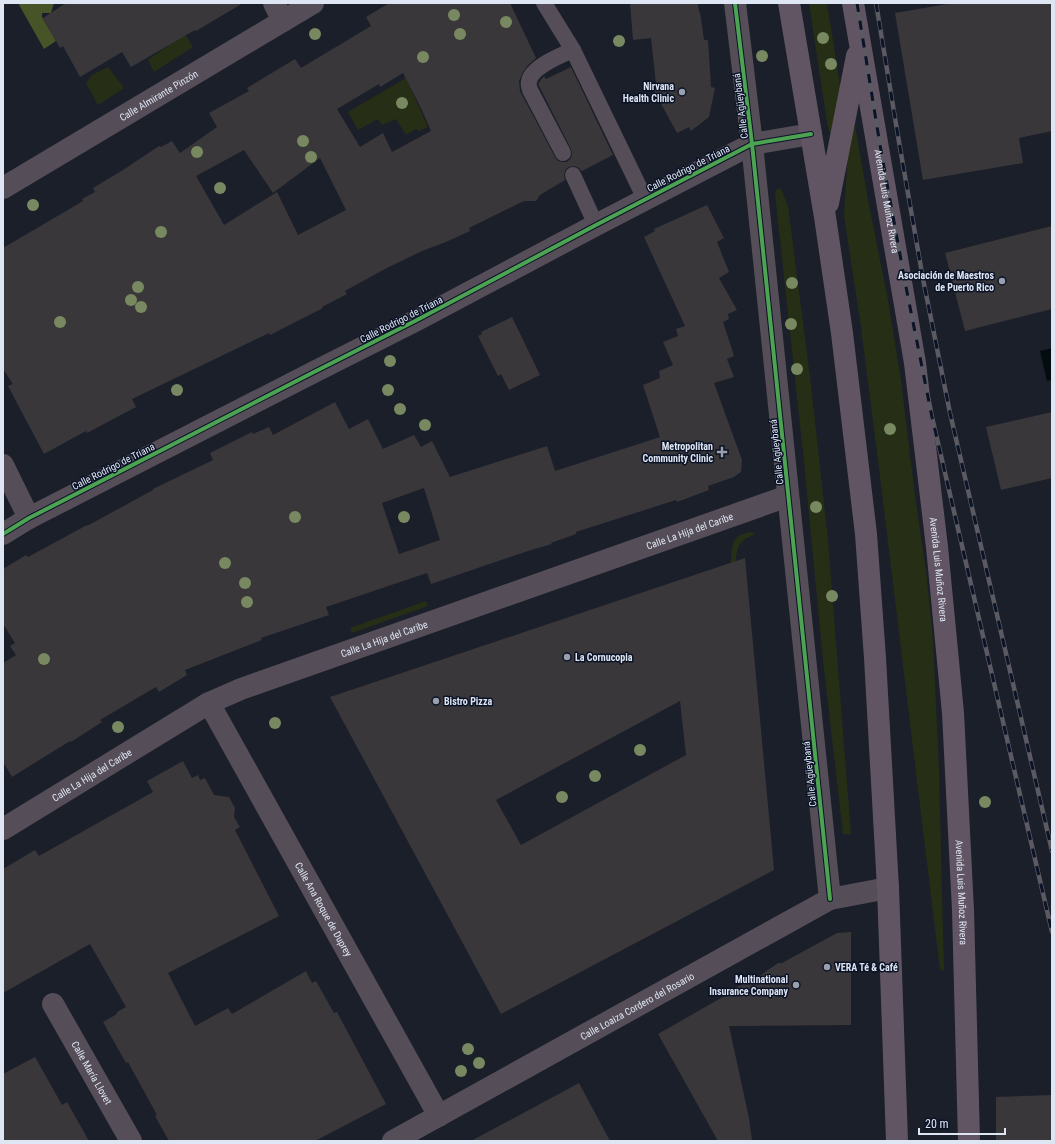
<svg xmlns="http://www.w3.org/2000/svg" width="1055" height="1144" viewBox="0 0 1055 1144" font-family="'Roboto Condensed',sans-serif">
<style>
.green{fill:#262f15}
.forest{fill:#465427}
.water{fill:#020c11}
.building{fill:#3a373a;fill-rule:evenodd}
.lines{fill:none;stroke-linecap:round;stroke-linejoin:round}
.lane{stroke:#554d58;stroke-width:16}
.street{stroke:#554d58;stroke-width:22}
.primary{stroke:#615564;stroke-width:22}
.rail-casing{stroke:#5b5a63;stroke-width:4.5}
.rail{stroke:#0b1326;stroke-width:3;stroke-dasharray:9;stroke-linecap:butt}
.cycleway-casing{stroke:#0b1326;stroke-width:6}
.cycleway{stroke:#4ca352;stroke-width:4}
.tree{fill:#788860}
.poi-dot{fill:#99a0ad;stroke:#0b1326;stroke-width:1.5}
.labels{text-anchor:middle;stroke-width:3;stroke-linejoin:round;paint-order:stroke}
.poi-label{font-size:10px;font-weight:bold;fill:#dee5f3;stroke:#0b1326;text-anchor:end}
.street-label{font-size:10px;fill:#dee5f3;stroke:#0b1326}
</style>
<rect width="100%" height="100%" fill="#1a1f2a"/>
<!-- green -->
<g class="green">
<path d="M166,3L193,47L154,72L148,60L175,41Z"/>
<path d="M809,3H827L841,91L832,135L829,131L827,122Z"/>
<path d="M108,67L124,88L98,105L86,83L92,75Z"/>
<path d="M406,78L428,127L419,131L416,129L406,135L396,119L382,125L378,119L358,130L348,112Z"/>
<path d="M854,120L868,200L888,300L901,381L915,496L926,571L933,639L939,770L944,971L940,970L879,468L860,320L844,216L849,135Z"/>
<path d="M777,189H781L788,206L811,385L828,540L851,834H843L823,660L804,462L775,193Z"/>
<path d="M749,532L755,533C751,537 748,537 744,540C736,546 736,555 736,564L729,566C735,550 726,538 749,532Z"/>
<path d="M426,601L428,606L352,633L350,628Z"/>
</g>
<!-- forest -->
<path class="forest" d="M18,3H54L51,13H42V17L56,41L44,49Z"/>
<!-- water -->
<path class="water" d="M1052,348V380L1047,381L1040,351Z"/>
<!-- building -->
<g class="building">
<path d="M66,3H243L196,31L195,30L131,67L122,52L80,77L63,46L60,48L43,18Z"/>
<path d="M389,3H510L536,58L528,65L523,72L519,81L520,91L555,157L558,161L563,162H567L571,158L572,153L571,149L538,84L544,76L546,79L571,67L613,155L582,171L579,168L574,166L569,167L566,169L564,174L565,180L540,195L536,201H524L469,228L470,231L446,242L422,251L383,270L345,291L347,294L322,307L323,308L270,335L269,333L132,399L136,407L87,433L86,431L44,454L8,386L13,384L3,369V248L83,201L82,199L95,192L93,188L123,170L159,146L161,147L172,141L180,153L217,127L209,113L249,91L247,88L295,59L301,68L371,26L366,17ZM403,73L421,108L431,131L392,152L383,133L360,147L337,109L379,84L380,87ZM244,150L273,193L320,158L346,210L298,235L277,192L224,225L196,176Z"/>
<path d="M630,3H698L699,12H700L704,40H708L711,87L715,88L709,117L691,131L689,127L677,133L659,100L652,86L656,84L651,38L633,40Z"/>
<path d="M953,3H1052V131L1019,138L1023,163L923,180L895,13Z"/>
<path d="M707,205L724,238L717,242L729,272L719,278L737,310L728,314L729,319L723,322L734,356L727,359L734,377L714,383L742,460L741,472L734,477L708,486L709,490L677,502L676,500L576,532V534L551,543L552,544L528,551L431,584L427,573L326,607L329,615L261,638L262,640L185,670L187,675L159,692L156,687L100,720L102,722L71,742L70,741L12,777L3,762V663L16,655L10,646L15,643L3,624V569L26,555L28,557L87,525V526L153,490V489L213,460L210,453L252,432L253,434L269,427L273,435L335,402L349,429L368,419L383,449L414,435L421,447L432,441L450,477L547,446L555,471L654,439L660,437L643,385L660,378L659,371L673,365L663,342L678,336L676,329L685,326L644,237L655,231L654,229ZM424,488L440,540L399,554L382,503Z"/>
<path d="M1052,226V309L965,331L945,253Z"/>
<path d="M512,317L540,375L509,390L501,374L498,376L478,336L482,334L481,332Z"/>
<path d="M1052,412V478L1001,490L986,427Z"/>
<path d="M745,558L774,870L501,1014L330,697ZM680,701L686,755L521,845L496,800Z"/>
<path d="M183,761L192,778L198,775L200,780L205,778L214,795L229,797L235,808L234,817L240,827L235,830L279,916L168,973L195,1026L228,1008L232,1014L306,971L312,983L316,981L334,1013L337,1012L386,1104L315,1141H169L155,1116L157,1115L128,1062L126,1063L103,1022L117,1014V1012L126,1007L90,944L3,993V869L35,850L39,856L153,792L147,781Z"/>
<path d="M851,932V1025L729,1026L749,1118L752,1141H718L658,1034L728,994L727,992L761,975L778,963H782L837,933Z"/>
<path d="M35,1057L62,1105L67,1102L89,1141H3V1074Z"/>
<path d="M579,1083L610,1141H471Z"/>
<path d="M1052,1095V1141H996V1097Z"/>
</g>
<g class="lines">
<!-- lane -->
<g class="lane">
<path d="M544,3L573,50L645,199"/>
<path d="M563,153L530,90C529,87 528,84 529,81C532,67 561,55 573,50"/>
<path d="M573,175L596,225"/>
</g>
<!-- street -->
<g class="street">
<path d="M274,3L283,21"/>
<path d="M735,3L752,144L830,899"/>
<path id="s1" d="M3,188L313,3"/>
<path d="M3,465L29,518"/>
<path d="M3,534L29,518L314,372L417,320L596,225L752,144L811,134"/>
<path id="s2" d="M209,703L439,1116"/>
<path id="s3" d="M3,829L209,703L241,689L788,496"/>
<path id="s4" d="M53,1004L131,1141"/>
<path id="s5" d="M393,1141L830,899L888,888"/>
</g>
<!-- primary -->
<g class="primary">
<path d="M789,3L825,217L842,333L866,534L875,658L888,888L897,1141"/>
<path id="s6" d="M853,3L915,363L937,547L953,713L963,910L969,1141"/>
<path d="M828,203L857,56"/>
</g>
<defs>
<g id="rail">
<path d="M857,3L880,145L905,282L932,417L1052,932"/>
<path d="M876,3L899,142L923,279L950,413L1052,851"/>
</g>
</defs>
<!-- rail casing -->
<use href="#rail" class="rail-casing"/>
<!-- rail -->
<use href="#rail" class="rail"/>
<defs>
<g id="cycleway">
<path d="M735,3L752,144L830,899"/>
<path d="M3,534L29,518L314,372L417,320L596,225L752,144L811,134"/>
</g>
</defs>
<!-- cycleway casing -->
<use href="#cycleway" class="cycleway-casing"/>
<!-- cycleway -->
<use href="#cycleway" class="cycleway"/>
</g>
<!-- trees -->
<g class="tree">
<circle cx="454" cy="15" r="6"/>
<circle cx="506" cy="22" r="6"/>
<circle cx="315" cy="34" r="6"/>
<circle cx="460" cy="34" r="6"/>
<circle cx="823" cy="38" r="6"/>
<circle cx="619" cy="41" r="6"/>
<circle cx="762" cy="56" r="6"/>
<circle cx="423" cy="57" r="6"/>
<circle cx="831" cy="64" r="6"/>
<circle cx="402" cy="103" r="6"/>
<circle cx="303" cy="141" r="6"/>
<circle cx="197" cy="152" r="6"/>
<circle cx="311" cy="157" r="6"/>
<circle cx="220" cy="188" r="6"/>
<circle cx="33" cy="205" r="6"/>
<circle cx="161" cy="232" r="6"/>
<circle cx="792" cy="283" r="6"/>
<circle cx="138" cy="287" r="6"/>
<circle cx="131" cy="300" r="6"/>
<circle cx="141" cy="307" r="6"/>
<circle cx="60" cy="322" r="6"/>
<circle cx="791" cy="324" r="6"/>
<circle cx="390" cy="361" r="6"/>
<circle cx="797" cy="369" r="6"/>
<circle cx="177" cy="390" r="6"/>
<circle cx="388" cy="390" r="6"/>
<circle cx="400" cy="409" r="6"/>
<circle cx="425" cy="425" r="6"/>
<circle cx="890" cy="429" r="6"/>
<circle cx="816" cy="507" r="6"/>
<circle cx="295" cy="517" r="6"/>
<circle cx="404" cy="517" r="6"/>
<circle cx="225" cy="563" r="6"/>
<circle cx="245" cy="583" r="6"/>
<circle cx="832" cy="596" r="6"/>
<circle cx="247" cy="602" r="6"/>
<circle cx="44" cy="659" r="6"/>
<circle cx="275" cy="723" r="6"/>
<circle cx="118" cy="727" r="6"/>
<circle cx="640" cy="750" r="6"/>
<circle cx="595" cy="776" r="6"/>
<circle cx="562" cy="797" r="6"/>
<circle cx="985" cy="802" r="6"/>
<circle cx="468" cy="1049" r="6"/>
<circle cx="479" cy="1063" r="6"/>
<circle cx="461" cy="1071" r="6"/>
</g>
<!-- markers -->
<g class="poi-dot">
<circle cx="682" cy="92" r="4"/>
<circle cx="1002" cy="281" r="4"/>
<path d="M720 446h4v4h4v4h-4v4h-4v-4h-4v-4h4z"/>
<circle cx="567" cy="657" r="4"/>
<circle cx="436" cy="701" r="4"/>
<circle cx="827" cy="967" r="4"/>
<circle cx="796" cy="985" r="4"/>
</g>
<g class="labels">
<!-- poi labels -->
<g class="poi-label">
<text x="674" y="90">Nirvana<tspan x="674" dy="12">Health Clinic</tspan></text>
<text x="994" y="279">Asociación de Maestros<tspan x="994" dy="12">de Puerto Rico</tspan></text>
<text x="713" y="450">Metropolitan<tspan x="713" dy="12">Community Clinic</tspan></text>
<text x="575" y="661" text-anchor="start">La Cornucopia</text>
<text x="444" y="705" text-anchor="start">Bistro Pizza</text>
<text x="835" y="971" text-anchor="start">VERA Té &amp; Café</text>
<text x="788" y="983">Multinational<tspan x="788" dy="12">Insurance Company</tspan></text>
</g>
<!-- street labels -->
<g class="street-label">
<text dy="4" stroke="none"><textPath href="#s1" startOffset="181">Calle Almirante Pinzón</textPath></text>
<text transform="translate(740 106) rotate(-97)" y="4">Calle Agüeybaná</text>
<text transform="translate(688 168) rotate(-27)" y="4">Calle Rodrigo de Triana</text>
<text dy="4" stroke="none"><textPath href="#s6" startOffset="201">Avenida Luis Muñoz Rivera</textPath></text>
<text transform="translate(401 319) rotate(-27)" y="4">Calle Rodrigo de Triana</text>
<text transform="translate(776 452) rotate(-96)" y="4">Calle Agüeybaná</text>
<text transform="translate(113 466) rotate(-27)" y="4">Calle Rodrigo de Triana</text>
<text dy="4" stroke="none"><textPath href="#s3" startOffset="752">Calle La Hija del Caribe</textPath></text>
<text dy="4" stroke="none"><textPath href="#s6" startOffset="573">Avenida Luis Muñoz Rivera</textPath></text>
<text dy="4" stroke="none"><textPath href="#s3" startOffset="428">Calle La Hija del Caribe</textPath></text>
<text transform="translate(809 774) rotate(-96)" y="4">Calle Agüeybaná</text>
<text dy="4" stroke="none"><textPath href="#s3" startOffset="104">Calle La Hija del Caribe</textPath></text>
<text dy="4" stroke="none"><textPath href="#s6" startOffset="897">Avenida Luis Muñoz Rivera</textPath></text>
<text dy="4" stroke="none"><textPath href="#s2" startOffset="236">Calle Ana Roque de Duprey</textPath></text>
<text dy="4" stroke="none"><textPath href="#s5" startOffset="279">Calle Loaiza Cordero del Rosario</textPath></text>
<text dy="4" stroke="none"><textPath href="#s4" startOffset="79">Calle María Llovet</textPath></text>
</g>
</g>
<!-- border -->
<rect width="1055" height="1144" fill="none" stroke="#dee5f3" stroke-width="8"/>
<!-- scale -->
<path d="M919 1128v6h86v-6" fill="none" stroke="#dee5f3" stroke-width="2"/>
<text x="925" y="1128" font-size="12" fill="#dee5f3" stroke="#0b1326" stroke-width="3" paint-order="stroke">20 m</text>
</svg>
